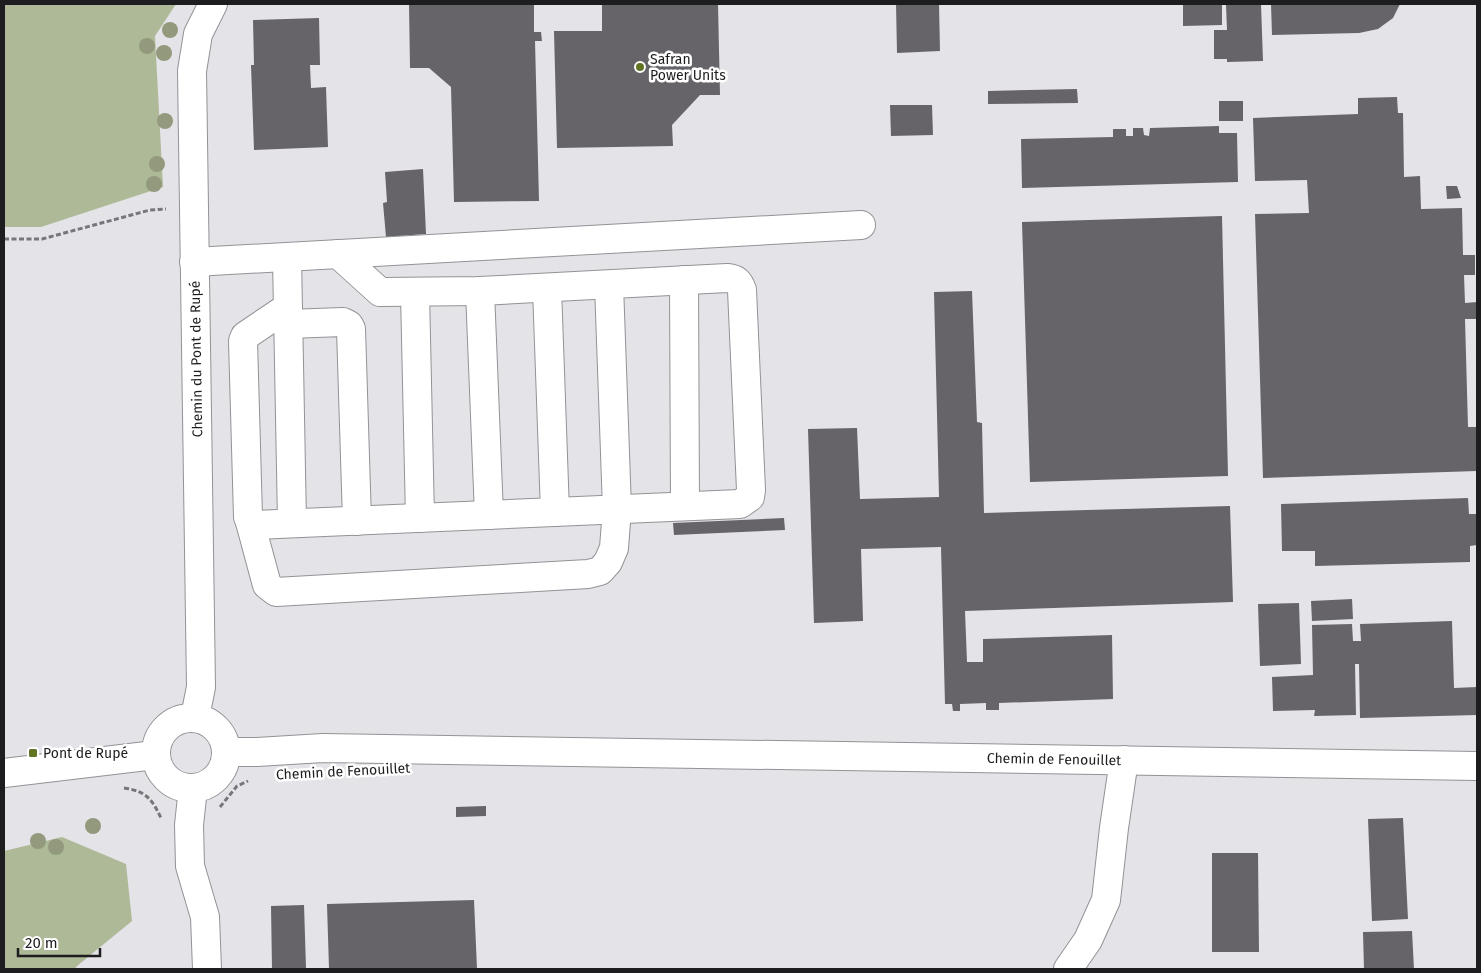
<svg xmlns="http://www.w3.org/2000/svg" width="1481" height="973" viewBox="0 0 1481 973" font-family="'Fira Sans',sans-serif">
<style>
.green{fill:#aeb997}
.building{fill:#666468}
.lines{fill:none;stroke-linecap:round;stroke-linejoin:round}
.minor-casing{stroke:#939296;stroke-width:30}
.path{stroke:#777679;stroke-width:3;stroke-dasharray:5 2.5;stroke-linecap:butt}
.minor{stroke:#fff;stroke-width:28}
.tree{fill:#92997d}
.poi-dot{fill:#607424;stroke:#fff;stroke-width:2}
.labels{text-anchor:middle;stroke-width:5;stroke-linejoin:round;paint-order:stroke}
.poi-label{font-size:14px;fill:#1d1c1e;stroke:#fff;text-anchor:start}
.street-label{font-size:14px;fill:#1d1c1e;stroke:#fff}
</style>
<rect width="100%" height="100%" fill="#e4e3e7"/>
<!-- green -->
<g class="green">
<path d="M4,4H176L155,36L163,187L41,227H4Z"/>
<path d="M62,837L126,864L132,921L77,966L75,969H4V851Z"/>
</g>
<!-- building -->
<g class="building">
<path d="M409,4H534V32H541L542,41H535L539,201L454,202L451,87L429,68H410Z"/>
<path d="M602,4H718L720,95H700L672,125L673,146L557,148L554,31H602Z"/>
<path d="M896,4H939L940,51L897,53Z"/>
<path d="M1183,4H1222V25L1183,26Z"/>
<path d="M1226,4H1261L1263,61L1227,62V59H1214V30H1227Z"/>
<path d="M1271,4H1400L1393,18L1378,29L1359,33L1272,35Z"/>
<path d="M319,18L320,65H310L311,88L326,87L328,147L254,150L251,65H254L253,20Z"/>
<path d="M1077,89L1078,103L988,104V91Z"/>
<path d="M1397,97L1398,113H1403L1404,177L1420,176L1421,209L1462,208L1463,255H1475V275H1464L1465,303L1477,302V319H1465L1468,427H1477V471L1263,478L1255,214L1309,213L1307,180L1255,181L1253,118L1358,114V98Z"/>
<rect x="1219" y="101" width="24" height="20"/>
<path d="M890,105H932L933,135L891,136Z"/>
<path d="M1219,126V133H1237L1238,182L1022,188L1021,139L1113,137V129H1126V136H1133V128H1143L1144,135L1149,136L1150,128Z"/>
<path d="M423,169L426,234L386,237L383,203L387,202L385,172Z"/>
<path d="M1446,186H1457L1461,198L1447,199Z"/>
<path d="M1222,216L1228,476L1030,482L1022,222Z"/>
<path d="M972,291L977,422L982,423L984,513L1230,506L1233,602L965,611L967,662H983V639L1112,635L1113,699L999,703V710H986V703L960,704V711H953L952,704H945L941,547L861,549L863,621L814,623L808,429L857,428L860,499L939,497L934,292Z"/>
<path d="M1468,498L1469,514H1477V545L1470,546V562L1315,566V551H1282L1281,504Z"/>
<path d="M784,518L785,530L674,535L673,523Z"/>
<path d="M1352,599L1353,619L1312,621L1311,601Z"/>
<path d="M1299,603L1301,664L1260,666L1258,604Z"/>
<path d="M1452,621L1454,688L1477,687V715L1360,718L1359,664H1355L1356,715L1314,716L1315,710L1273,711L1272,677L1313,675L1312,625L1352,624L1353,641H1361L1360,624Z"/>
<path d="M486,806V816L456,817V807Z"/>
<path d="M1403,818L1408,919L1372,921L1368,819Z"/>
<path d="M1212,853H1258L1259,952H1212Z"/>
<path d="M474,900L477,969H329L327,904Z"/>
<path d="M304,905L306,969H272L271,906Z"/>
<path d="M1412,931L1414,969H1364L1363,932Z"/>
</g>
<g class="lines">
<defs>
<g id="minor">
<path d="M287,257L292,523"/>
<path d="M194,262L861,225"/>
<path d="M684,280L685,506"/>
<path d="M547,288L555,512"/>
<path d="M480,291L489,515"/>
<path d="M415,293L420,518"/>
<path d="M288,307L245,336L243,341L248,517L250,522L255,525L740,504L750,497L751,490L742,290C739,281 736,279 727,278L480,291L380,292L338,254"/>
<path d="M288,324L343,322L349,325L351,329L357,521"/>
<path d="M250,522L267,585L276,592L588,574L600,571L608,562L614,548L617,509L609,285"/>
<path d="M195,717L201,687L192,71L198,34L213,4"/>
<circle cx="191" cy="753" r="35"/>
<path d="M226,752H257L323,748L1477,766"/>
<path d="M4,773L155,755"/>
<path d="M193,788L189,825L190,866L205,917L207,969"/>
<path d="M1068,969L1088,940L1106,900L1114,828L1124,760"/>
</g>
</defs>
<!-- minor casing -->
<use href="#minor" class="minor-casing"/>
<!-- path -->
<g class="path">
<path d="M4,239H42L150,210L166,209"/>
<path d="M124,788C146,791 152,799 161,818"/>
<path d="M220,807L237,786L248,781"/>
</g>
<!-- minor -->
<use href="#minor" class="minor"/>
</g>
<!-- trees -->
<g class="tree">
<circle cx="170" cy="30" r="8"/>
<circle cx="147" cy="46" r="8"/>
<circle cx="164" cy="53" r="8"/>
<circle cx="165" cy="121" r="8"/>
<circle cx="157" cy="164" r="8"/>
<circle cx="154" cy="184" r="8"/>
<circle cx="93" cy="826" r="8"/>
<circle cx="38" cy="841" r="8"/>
<circle cx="56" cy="847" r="8"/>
</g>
<!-- markers -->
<g class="poi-dot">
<circle cx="640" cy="67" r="5"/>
<rect x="28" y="748" width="10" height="10" rx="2.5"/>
</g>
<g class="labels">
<!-- poi labels -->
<g class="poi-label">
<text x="650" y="64">Safran<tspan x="650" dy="16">Power Units</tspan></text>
<text x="43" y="758">Pont de Rupé</text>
</g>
<!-- street labels -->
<g class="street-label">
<text transform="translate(196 359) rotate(-91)" y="5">Chemin du Pont de Rupé</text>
<text transform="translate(1054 759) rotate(1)" y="5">Chemin de Fenouillet</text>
<text transform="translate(343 771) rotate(-3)" y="5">Chemin de Fenouillet</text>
</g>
</g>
<!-- border -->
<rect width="1481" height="973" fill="none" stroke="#1d1c1e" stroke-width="10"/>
<!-- scale -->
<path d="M18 948v8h82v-8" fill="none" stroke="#1d1c1e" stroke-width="2.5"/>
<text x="25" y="948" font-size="15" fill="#1d1c1e" stroke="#ffffff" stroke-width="4" paint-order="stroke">20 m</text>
</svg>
